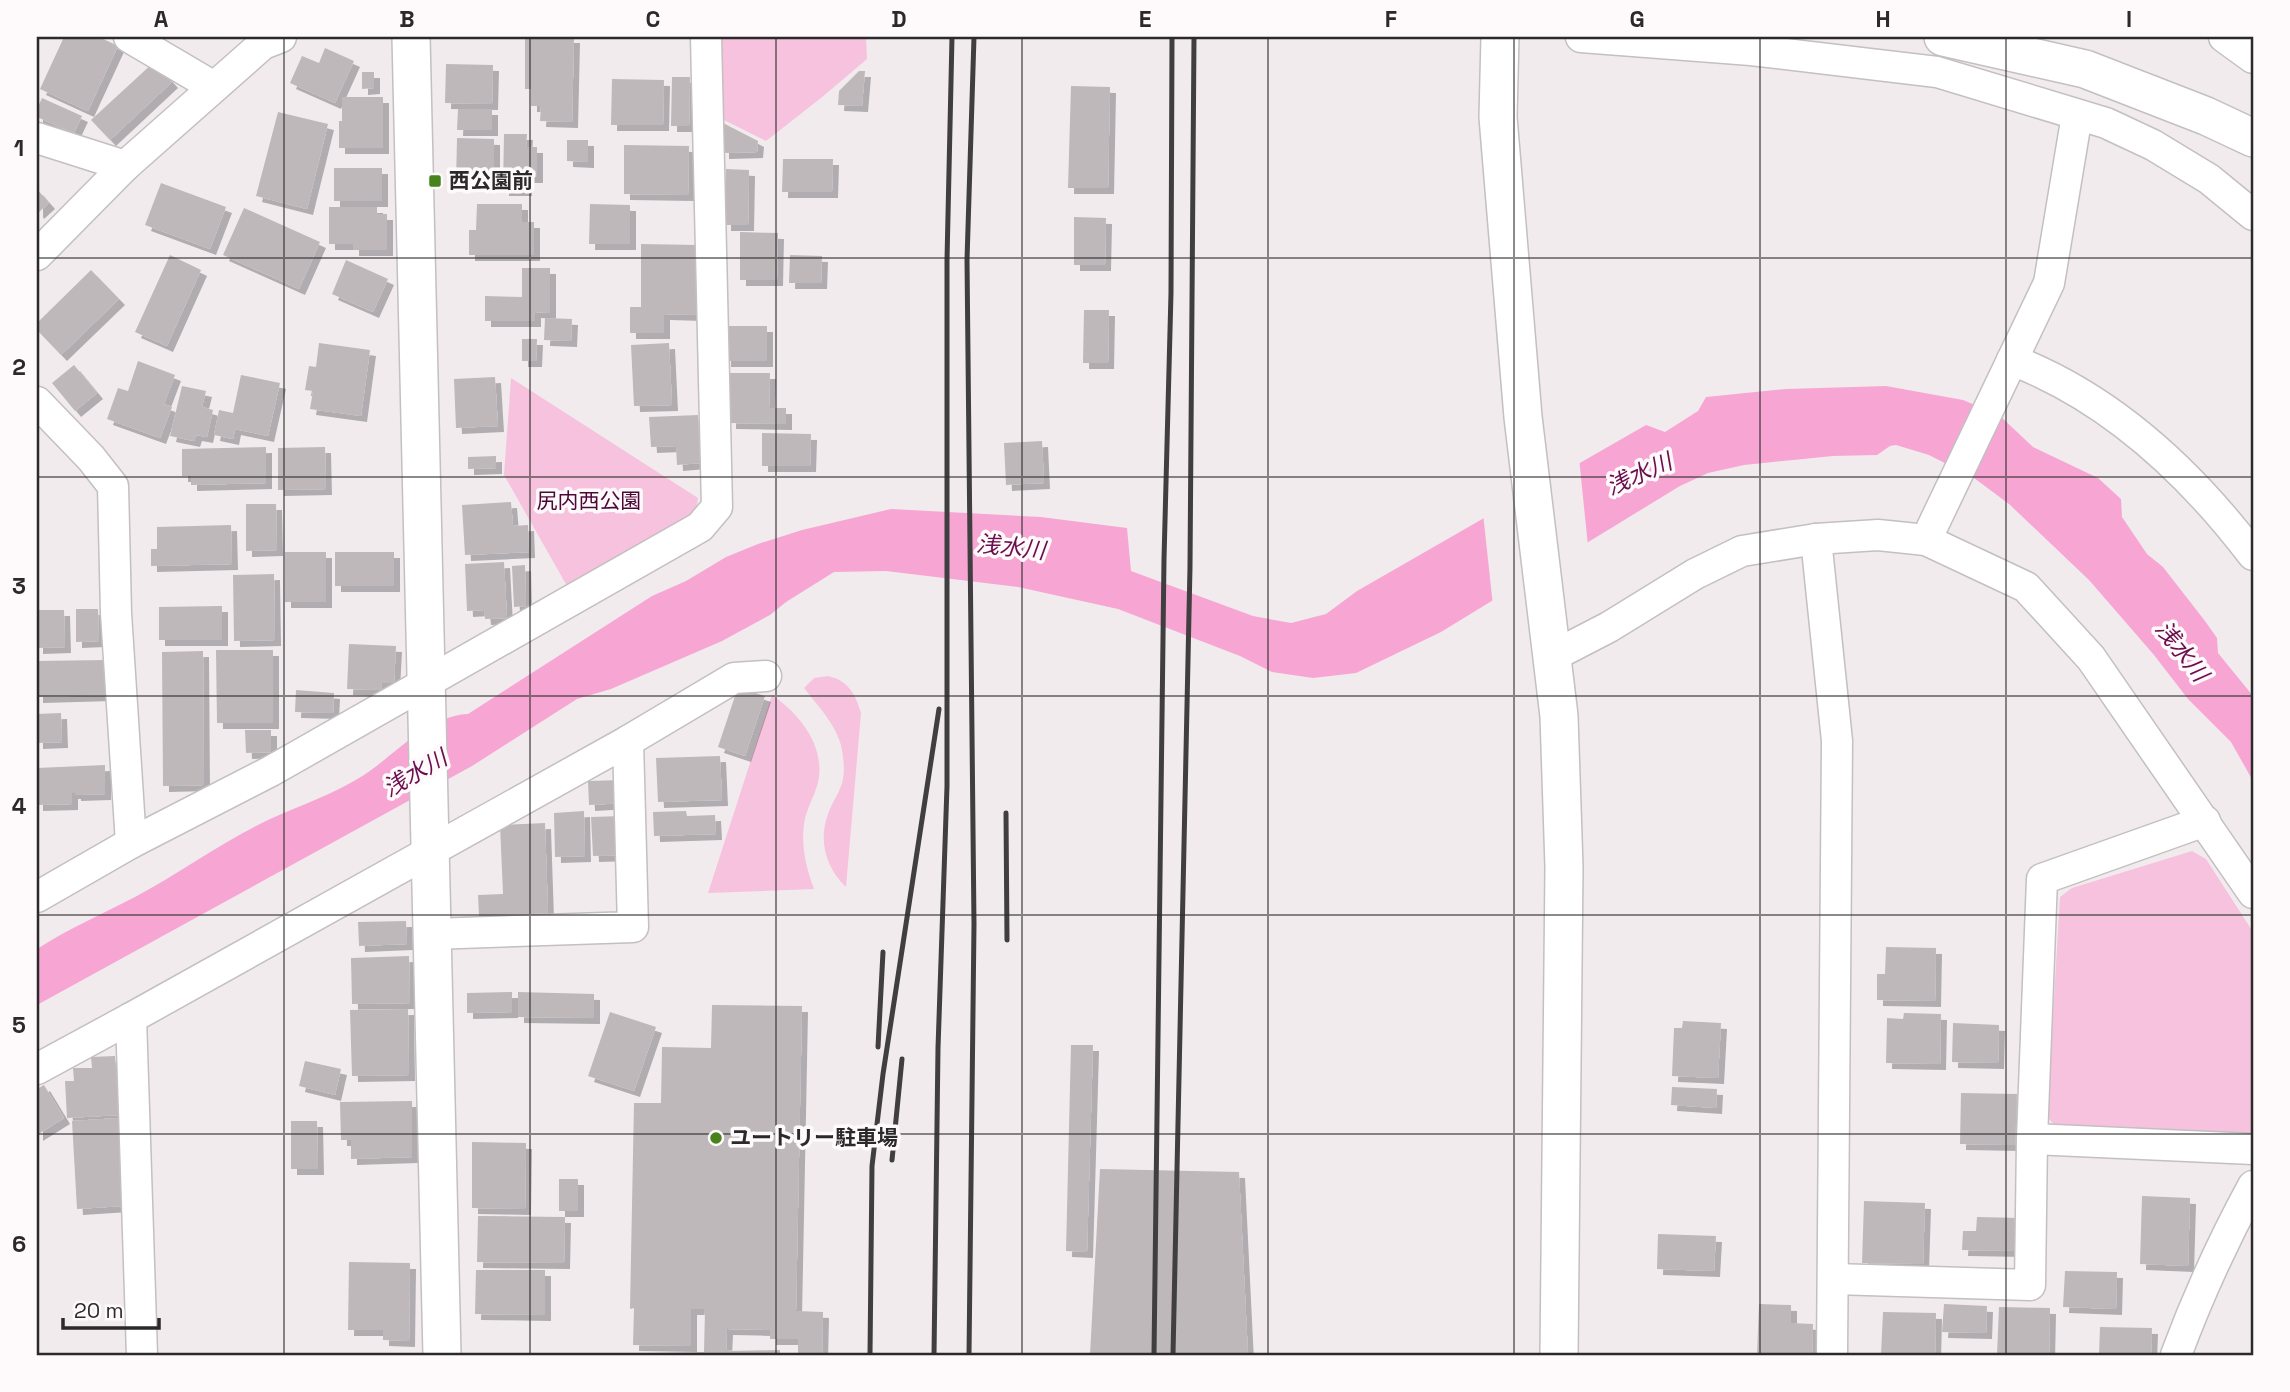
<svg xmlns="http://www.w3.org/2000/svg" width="2290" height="1392" viewBox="0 0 2290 1392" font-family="'Space Grotesk','Noto Sans JP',sans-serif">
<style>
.green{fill:#f7c2de}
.water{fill:#f7a6d3}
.pier{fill:#f1ebee}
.building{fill:#beb8bb;filter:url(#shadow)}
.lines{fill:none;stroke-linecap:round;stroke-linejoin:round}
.minor-casing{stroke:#c4bfc1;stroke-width:33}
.tertiary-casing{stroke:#c4bfc1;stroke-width:40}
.minor{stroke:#fff;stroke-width:30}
.tertiary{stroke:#fff;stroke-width:37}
.rail{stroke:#413e3f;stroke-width:5}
.grid{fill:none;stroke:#2b292a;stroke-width:2;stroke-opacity:0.55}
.poi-dot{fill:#48831e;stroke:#fef9fb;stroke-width:2.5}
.labels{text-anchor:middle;stroke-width:7;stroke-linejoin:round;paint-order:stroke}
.poi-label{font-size:21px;font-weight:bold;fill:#2b292a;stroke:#fef9fb;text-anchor:start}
.park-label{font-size:21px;fill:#4d0737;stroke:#fef9fb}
.water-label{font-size:23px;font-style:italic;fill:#6b0e4d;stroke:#fef9fb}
.neatline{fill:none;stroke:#2b292a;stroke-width:2.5}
.grid-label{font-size:23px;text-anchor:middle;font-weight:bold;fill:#2b292a}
</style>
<defs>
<filter id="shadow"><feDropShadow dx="6" dy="6" stdDeviation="0" flood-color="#0004"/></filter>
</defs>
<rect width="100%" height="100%" fill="#f1ebee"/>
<!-- green -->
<g class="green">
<path d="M716,37H866L867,59L821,98L766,141L718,117Z"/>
<path d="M511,378L698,498L696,512L567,586L504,475Z"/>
<path d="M828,676C848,680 856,695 861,713L846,887C826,868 818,841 828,814C832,802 841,791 843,779C845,769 843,751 840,742C833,721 817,705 804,688L814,678Z"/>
<path d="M772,695C798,713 823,742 819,777C817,793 806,808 804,824C801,847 806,867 814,889L708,893Z"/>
<path d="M2192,851L2206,859L2253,932V1134L2058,1130L2047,1116L2060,897L2072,888Z"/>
</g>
<!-- water -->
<path class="water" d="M1886,386L1963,400L1999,415L2033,447L2098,478L2121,499L2122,517L2147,554L2163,567L2205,621L2217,638L2218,653L2253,696V781L2231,742L2188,699L2154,655L2089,580L2009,504L1974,478L1929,455L1896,445L1890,446L1877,455L1833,456L1744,465L1708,473L1680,486L1441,632L1356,673L1313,678L1272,672L1240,656L1118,609L1018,587L886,571L834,572L786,602L770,615L722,641L611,689L577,699L472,766L37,1005V949C68,929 102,914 135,897C180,873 222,842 268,820C301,805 334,794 364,775C396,754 427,716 468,714L652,596L686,581L726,557L758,544L802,530L891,509L1041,517L1127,528L1131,571L1253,616L1291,623L1326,614L1357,591L1646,425L1665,432L1698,411L1706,397L1786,389Z"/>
<!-- pier -->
<path class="pier" d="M1579,458L1588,546L1493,606L1483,513Z"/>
<!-- building -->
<g class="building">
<path d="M64,37H99L118,46L88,111L40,89Z"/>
<path d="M525,37H574L572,122L540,121L541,106H531V89H525Z"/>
<path d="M325,48L354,61L335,103L290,83L302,56L319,63Z"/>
<path d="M154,62L172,82L110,140L91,120Z"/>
<path d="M446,64L493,65L492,104L445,103Z"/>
<path d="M859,71H865L862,106L838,105L839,91Z"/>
<path d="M362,72H374V88L362,89Z"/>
<path d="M672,77H690L689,126H671Z"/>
<path d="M612,79L664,80L663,125H611Z"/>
<path d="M1071,86L1110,87L1108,188H1068Z"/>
<path d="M342,97H383V148H339V121H342Z"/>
<path d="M42,98L82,116L74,133L37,117V109Z"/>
<path d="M458,109H492V130H457Z"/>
<path d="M278,112L328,124L307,209L256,196Z"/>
<path d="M723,123L758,141L757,152L723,153Z"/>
<path d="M504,134H527L526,147H537V177H526V190H503Z"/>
<path d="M457,138L494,139V183H456Z"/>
<path d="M567,140H588V162L567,161Z"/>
<path d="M624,145L689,146L688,195L624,194Z"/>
<path d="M783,159H833L832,192H782Z"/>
<rect x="334" y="168" width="48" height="33"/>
<path d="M726,169L749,170L748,225H725Z"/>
<path d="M161,183L226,207L210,249L145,225Z"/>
<path d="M37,189L49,203L38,213L37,211Z"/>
<path d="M477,204H522V222H534V255H469V230H476Z"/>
<path d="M590,204L630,205V244H589Z"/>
<path d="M329,207H377V214H387V250H353V244H329Z"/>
<path d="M244,208L320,242L299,289L223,255Z"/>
<path d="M1074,217L1106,218L1105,265H1074Z"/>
<path d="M740,232L778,233L777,280H740Z"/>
<path d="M641,244L697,245L696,315L664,314V333H630V307H641Z"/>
<path d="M170,255L201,270L167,346L135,332Z"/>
<path d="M790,255L822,256L821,283H789Z"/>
<path d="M346,260L388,279L373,312L332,294Z"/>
<path d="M522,268H550V313L535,312V321H485V296L522,297Z"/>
<path d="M91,270L119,299L61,355L37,330V323Z"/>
<path d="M1084,310H1109L1108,363H1083Z"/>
<path d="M545,318L572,319L571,341L544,340Z"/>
<path d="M726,326H767V361H725Z"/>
<path d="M522,339H537L536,361H522Z"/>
<path d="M319,343L370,350L361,416L310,409L313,391L305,390L309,366L316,367Z"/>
<path d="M669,343L672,405L634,406L631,345Z"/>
<path d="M138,361L175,375L164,404L172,407L160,438L107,419L118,388L128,391Z"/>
<path d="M74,365L97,393L75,411L52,383Z"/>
<path d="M730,373H770L769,408H786V424L730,423Z"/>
<path d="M241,375L280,383L268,436L235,429L233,439L214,435L219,410L233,413Z"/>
<path d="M495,377L498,426L456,428L454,379Z"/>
<path d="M182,386L206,391L202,407L213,410L207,437L196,435L194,441L170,436Z"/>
<path d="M698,415L700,463L677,465L676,446L651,447L649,417Z"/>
<path d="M762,433L811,434L810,466H762Z"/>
<path d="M1042,441L1044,483L1006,485L1004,443Z"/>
<path d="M266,447V483L191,485V476H182V449Z"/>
<path d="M325,447L326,489L278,490V448Z"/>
<path d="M496,456V468L468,469V457Z"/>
<path d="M511,502L513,526L528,525L529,552L465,555L462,505Z"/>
<path d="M246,504H276L277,550L246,551Z"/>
<path d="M231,525L232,564L151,566V549H157V527Z"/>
<rect x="285" y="552" width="41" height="50"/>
<rect x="335" y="552" width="59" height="34"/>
<path d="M504,562L507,618L485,619L484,610L467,611L465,564Z"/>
<path d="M525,565L526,606L514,607L512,566Z"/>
<path d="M274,574L275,640L234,641L233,575Z"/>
<path d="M222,606V640H159V607Z"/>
<path d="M76,609H98L99,641L76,642Z"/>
<path d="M37,610H64L65,647L37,648Z"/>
<path d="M349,644L396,646L394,683H382L381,690L347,689Z"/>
<path d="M216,650H273V723H217Z"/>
<path d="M203,651L204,785L163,786L162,652Z"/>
<path d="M105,660L107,695L37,697V661Z"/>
<path d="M738,687L765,696L745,756L718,747Z"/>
<path d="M296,690L334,693L333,713L295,712Z"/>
<path d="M61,713L62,742L37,743V714Z"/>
<path d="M245,730H271V752L246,753Z"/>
<path d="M720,756L722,800L658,802L656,758Z"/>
<path d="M105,765V794L75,795V793H72V804L37,805V768Z"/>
<path d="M623,780L624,803L589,805L588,781Z"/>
<path d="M584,811L585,856L555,857L554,813Z"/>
<path d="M686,811L687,816L715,815L716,834L654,836L653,812Z"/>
<path d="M623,816L625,855L593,856L591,817Z"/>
<path d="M545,823L548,913L479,916L478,895L503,894L500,825Z"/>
<path d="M406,921L407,944L359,946L358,922Z"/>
<path d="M1886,947L1936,948L1935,1001L1877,1000V974H1885Z"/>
<path d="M409,956L410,1003L352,1004L351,958Z"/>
<path d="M512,992V1012L467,1013V993Z"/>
<path d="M518,992L594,994V1018L518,1017Z"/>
<path d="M712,1005L802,1006L796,1311L823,1312L822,1355H798V1339H770V1330L727,1329L726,1351L780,1350V1355H646V1353L704,1352L705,1309H691V1346L633,1345L634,1308L630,1309L634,1103H661L662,1047L711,1048Z"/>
<path d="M408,1009L409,1075L352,1076L350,1010Z"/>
<path d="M610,1012L656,1027L634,1091L588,1076Z"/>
<path d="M1904,1013L1941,1014L1940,1064L1886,1063L1887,1018L1903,1019Z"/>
<path d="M1683,1021L1721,1023L1718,1078L1672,1076L1674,1028H1682Z"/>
<path d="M1953,1023L1999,1025L1998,1063L1952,1062Z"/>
<path d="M1071,1045H1093L1087,1252L1066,1251Z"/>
<path d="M115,1056L119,1115L67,1118L65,1081H74L73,1068H92L91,1057Z"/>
<path d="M305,1061L341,1069L335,1095L299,1086Z"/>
<path d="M44,1085L64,1118L37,1135V1089Z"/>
<path d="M1672,1087L1717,1089L1716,1108L1671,1105Z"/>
<path d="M1961,1093L2017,1094L2015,1145L1960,1144Z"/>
<path d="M412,1101V1157L351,1159V1140H341L340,1102Z"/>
<path d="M119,1118L123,1206L77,1209L72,1121Z"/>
<path d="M291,1121H317L318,1169H291Z"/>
<path d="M472,1142L526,1143L525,1209L472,1208Z"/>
<path d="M1100,1169L1239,1172L1248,1355H1090Z"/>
<rect x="559" y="1179" width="19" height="32"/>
<path d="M2142,1196L2190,1198L2188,1266L2140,1264Z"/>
<path d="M1864,1201L1925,1203L1923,1264L1862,1263Z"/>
<path d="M478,1216L565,1217L564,1263L477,1262Z"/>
<path d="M1977,1217L2020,1218L2019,1251L1962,1250L1963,1231H1976Z"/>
<path d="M1658,1234L1716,1236L1714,1271L1657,1269Z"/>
<path d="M349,1262L410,1263L409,1341L383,1340V1330H348Z"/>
<path d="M476,1270H545V1315L475,1314Z"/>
<path d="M2065,1271L2117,1272L2116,1309L2063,1307Z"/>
<path d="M1759,1304L1791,1305V1323L1813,1324L1812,1355H1757Z"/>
<path d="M1944,1304L1987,1306L1986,1333L1942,1332Z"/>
<path d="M1999,1307L2050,1308L2049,1355H1997Z"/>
<path d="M1883,1312L1936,1313L1935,1355H1881Z"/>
<path d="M2100,1327L2152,1328L2151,1355H2099Z"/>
</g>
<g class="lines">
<defs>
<g id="minor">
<path d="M129,37L214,87"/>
<path d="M1581,37L1751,50L1937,72L2106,123L2153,145L2209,179L2253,215"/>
<path d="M2224,37L2253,58"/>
<path d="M37,138L125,166"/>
<path d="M37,255L125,166L263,44L281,37"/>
<path d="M2012,360C2111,398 2189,471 2253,555"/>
<path d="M37,402L91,458L113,486L116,613L131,843"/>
<path d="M1816,539L1837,741L1832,1355"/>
<path d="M1926,540L2049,283L2077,115"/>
<path d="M1553,656L1609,627L1695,574L1742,551L1816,539L1878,535L1926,540L2026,587L2091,658L2253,893"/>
<path d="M37,897L131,843L271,771L700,527L717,507L706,37"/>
<path d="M432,934L633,927L628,741"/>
<path d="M131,1018L628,741L734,678L766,676"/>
<path d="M37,1069L131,1018L142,1355"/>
<path d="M2032,1139L2253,1149"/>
<path d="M1834,1279L2030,1285L2032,1139L2042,879L2205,821"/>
<path d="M2176,1355C2198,1296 2223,1241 2253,1186"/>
</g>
<g id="tertiary">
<path d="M411,37L442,1355"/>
<path d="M1500,37L1498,117L1523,417L1559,716L1564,867L1559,1355"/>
<path d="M1943,37L2085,69L2206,116L2253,138"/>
</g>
</defs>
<!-- minor casing -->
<use href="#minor" class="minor-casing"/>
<!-- tertiary casing -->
<use href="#tertiary" class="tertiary-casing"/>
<!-- minor -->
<use href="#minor" class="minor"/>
<!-- tertiary -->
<use href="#tertiary" class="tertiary"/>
<!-- rail -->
<g class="rail">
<path d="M1006,813L1007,940"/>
<path d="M878,1047L883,952"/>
<path d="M892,1160L902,1059"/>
<path d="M870,1355L872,1166L883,1074L939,709"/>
<path d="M934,1355L938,1048L947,786V260L952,37"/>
<path d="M969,1355L974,924L967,260L974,37"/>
<path d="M1154,1355L1164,559L1171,293L1172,37"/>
<path d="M1173,1355L1190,567L1194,37"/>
</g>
</g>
<!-- grid -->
<path class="grid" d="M284,37V1355M530,37V1355M776,37V1355M1022,37V1355M1268,37V1355M1514,37V1355M1760,37V1355M2006,37V1355M37,258H2253M37,477H2253M37,696H2253M37,915H2253M37,1134H2253"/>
<!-- markers -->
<g class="poi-dot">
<rect x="428" y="174" width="14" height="14" rx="3.5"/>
<circle cx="716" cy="1138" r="7"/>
</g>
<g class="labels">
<!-- poi labels -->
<g class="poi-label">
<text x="449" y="188">西公園前</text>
<text x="730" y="1145">ユートリー駐車場</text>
</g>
<!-- park labels -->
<g class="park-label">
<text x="589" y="508">尻内西公園</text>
</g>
<!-- water labels -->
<g class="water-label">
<text transform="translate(1639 474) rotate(-24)" y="8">浅水川</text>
<text transform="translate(1011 547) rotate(6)" y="8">浅水川</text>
<text transform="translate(2182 651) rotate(52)" y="8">浅水川</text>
<text transform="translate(415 773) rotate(-30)" y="8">浅水川</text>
</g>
</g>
<!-- border -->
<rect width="2290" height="1392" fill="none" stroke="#fef9fb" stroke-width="77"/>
<!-- scale -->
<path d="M63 1318v10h96v-10" fill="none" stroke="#2b292a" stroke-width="3.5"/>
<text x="74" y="1318" font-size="21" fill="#2b292a" stroke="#fef9fb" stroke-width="5" paint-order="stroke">20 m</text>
<rect x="38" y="38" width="2214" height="1316" class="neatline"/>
<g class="grid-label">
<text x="161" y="27">A</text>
<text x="407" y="27">B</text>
<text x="653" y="27">C</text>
<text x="899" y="27">D</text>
<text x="1145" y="27">E</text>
<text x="1391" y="27">F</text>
<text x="1637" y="27">G</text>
<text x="1883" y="27">H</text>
<text x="2129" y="27">I</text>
<text x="19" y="156">1</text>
<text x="19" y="375">2</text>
<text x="19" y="594">3</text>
<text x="19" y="814">4</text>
<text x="19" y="1033">5</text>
<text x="19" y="1252">6</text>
</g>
</svg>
